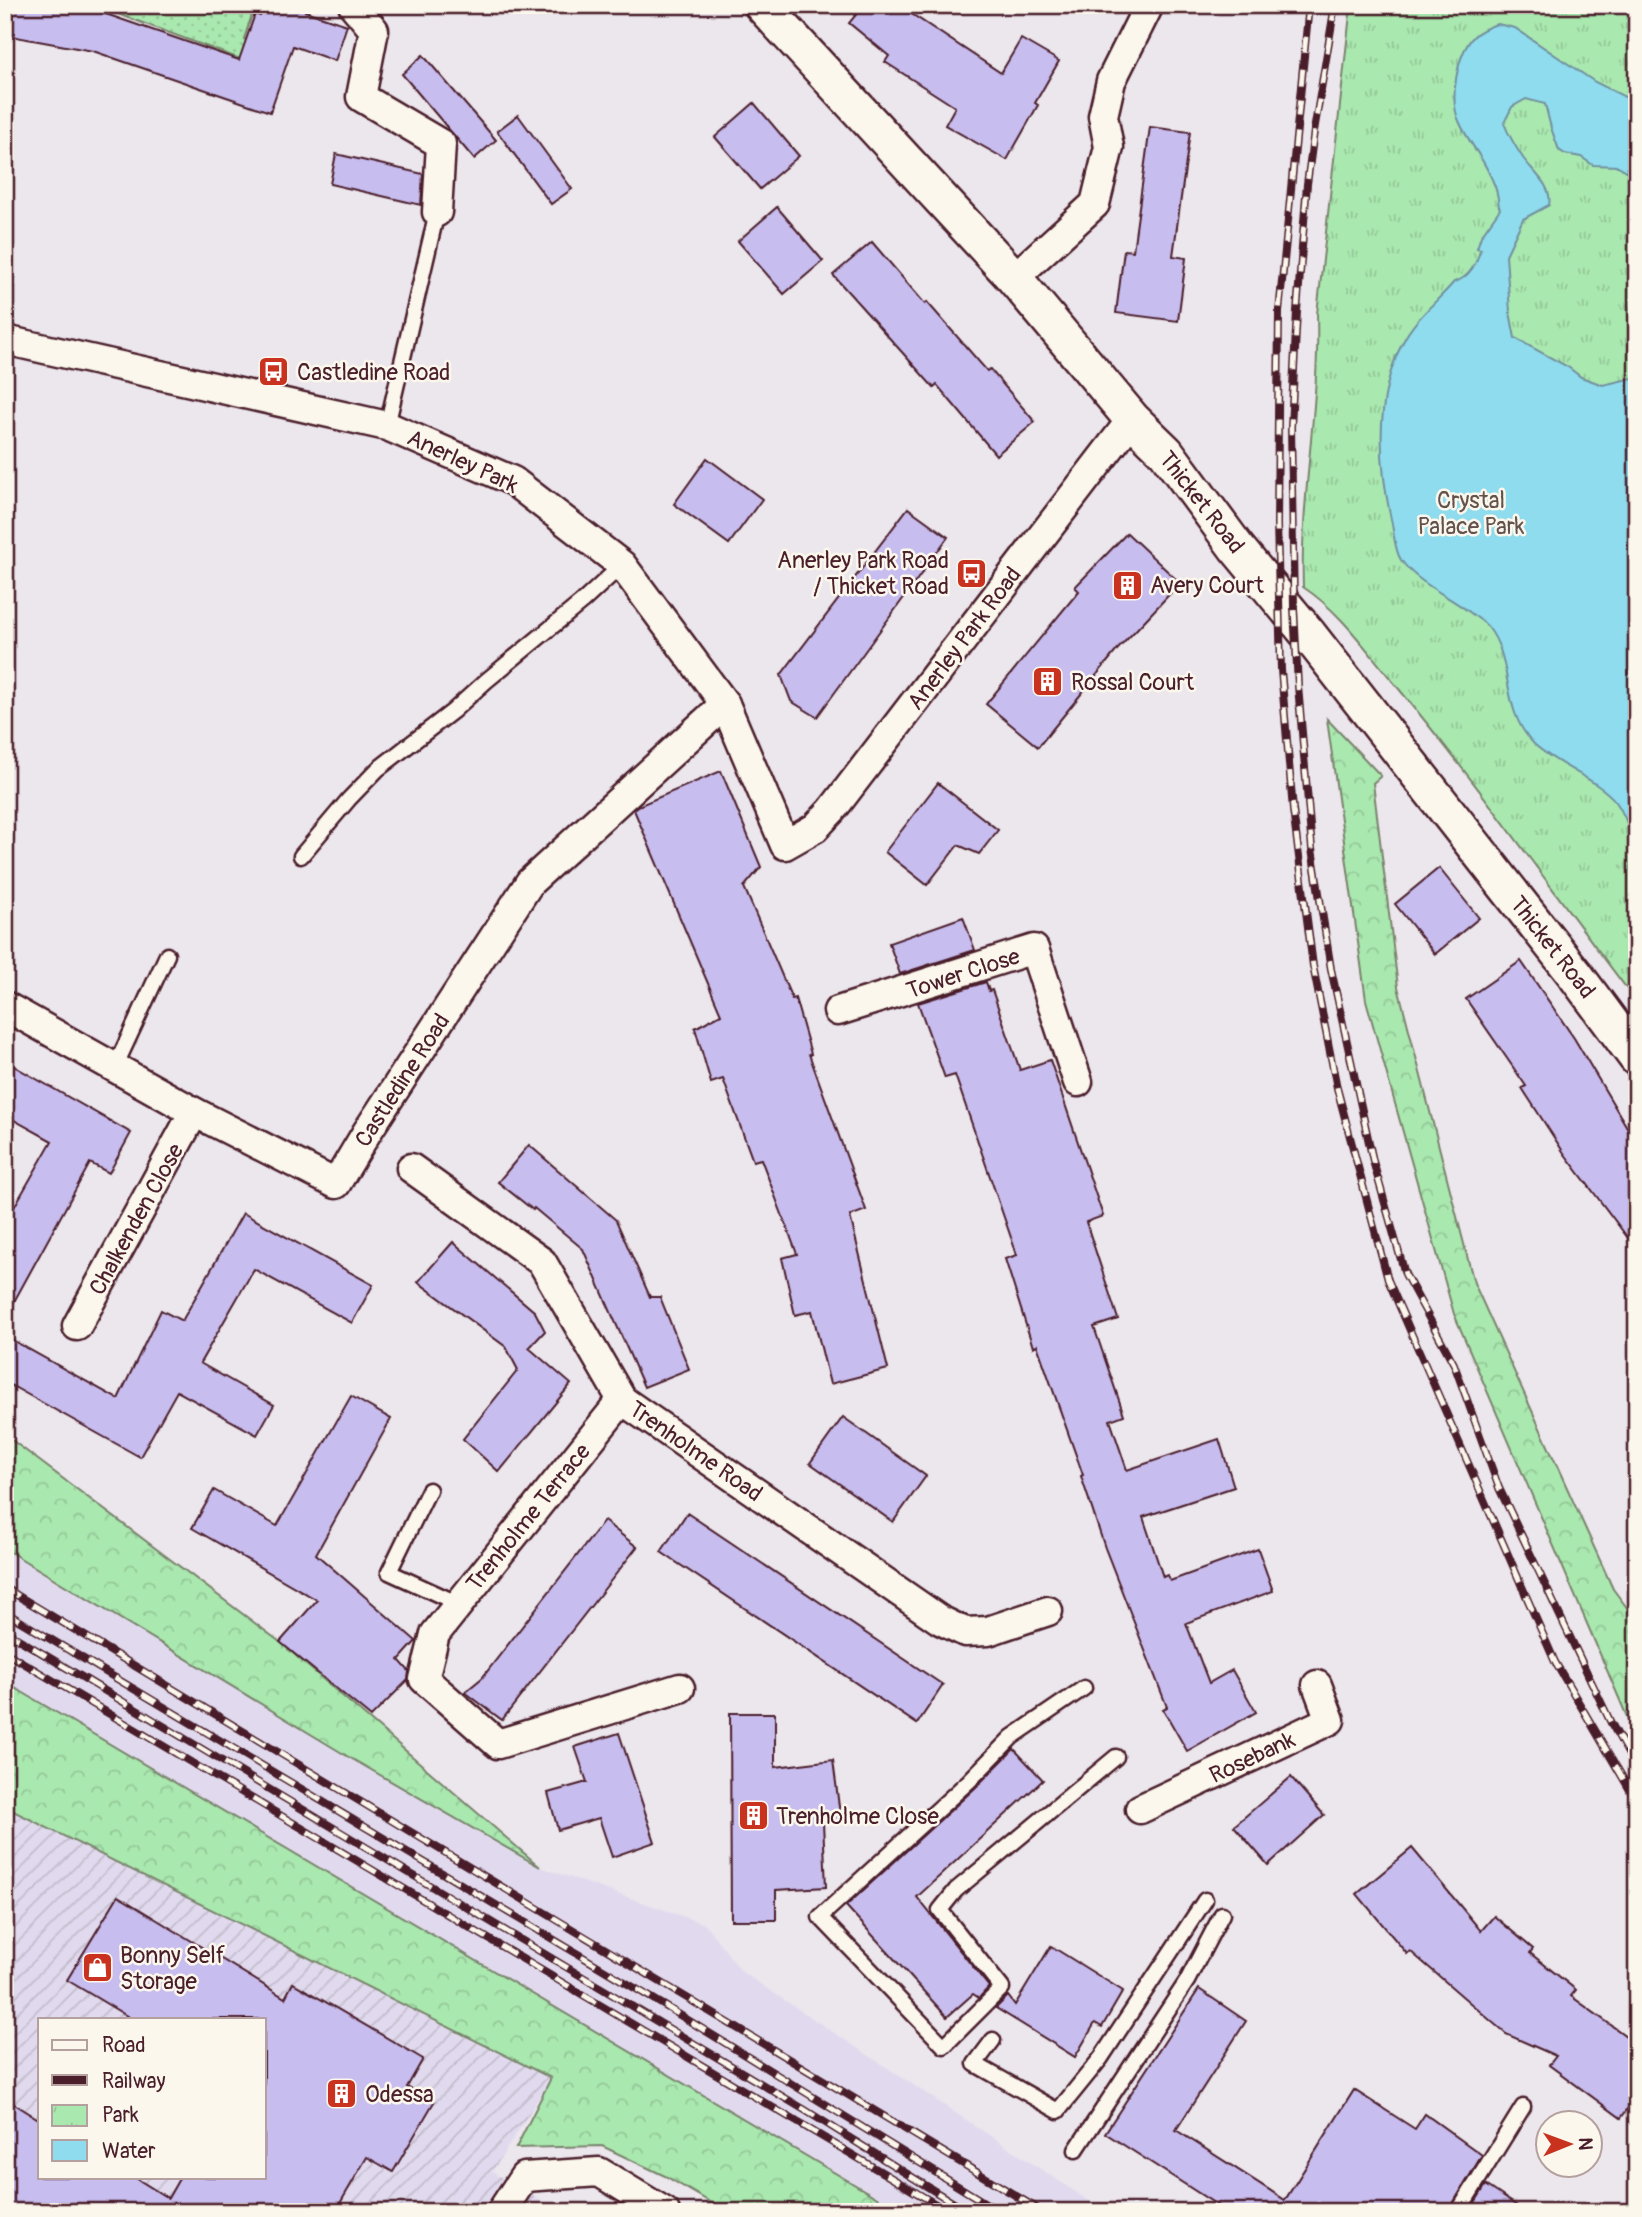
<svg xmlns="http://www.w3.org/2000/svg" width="1642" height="2217" viewBox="0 0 1642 2217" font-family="Pangolin,sans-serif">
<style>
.built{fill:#e1daee}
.industrial{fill:url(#industrial-furrows);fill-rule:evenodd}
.grass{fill:url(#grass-dots);stroke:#7a846d;stroke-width:2}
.forest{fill:url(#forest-crowns);stroke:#7a846d;stroke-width:2}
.park{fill:url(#park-tufts);stroke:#7a846d;stroke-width:2}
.water{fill:#8edced;stroke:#73909f;stroke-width:2}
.building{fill:#c8bdef;stroke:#4a1f2b;stroke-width:2}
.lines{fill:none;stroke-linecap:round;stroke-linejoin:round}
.service-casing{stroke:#4a1f2b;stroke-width:19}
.minor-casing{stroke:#4a1f2b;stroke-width:33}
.tertiary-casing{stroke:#4a1f2b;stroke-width:40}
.service{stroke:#fbf7ec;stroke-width:14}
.minor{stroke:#fbf7ec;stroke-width:28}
.tertiary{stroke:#fbf7ec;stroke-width:35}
.rail-casing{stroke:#4a1f2b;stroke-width:8}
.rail{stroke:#fbf7ec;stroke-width:5;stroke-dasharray:16;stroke-linecap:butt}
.labels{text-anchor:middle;stroke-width:5;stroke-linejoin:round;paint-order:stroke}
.poi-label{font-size:23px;fill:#4a1f2b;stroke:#fbf7ec;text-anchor:start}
.street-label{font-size:23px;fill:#4a1f2b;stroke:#fbf7ec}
.park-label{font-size:23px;fill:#62514c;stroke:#fbf7ec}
</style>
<defs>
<pattern id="industrial-furrows" width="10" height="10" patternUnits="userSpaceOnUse" patternTransform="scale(1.75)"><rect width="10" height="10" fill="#e1daee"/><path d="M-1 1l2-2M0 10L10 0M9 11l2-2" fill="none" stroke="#c3bbcc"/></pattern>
<pattern id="grass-dots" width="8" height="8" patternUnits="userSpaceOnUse" patternTransform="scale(1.75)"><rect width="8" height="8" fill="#a9e8af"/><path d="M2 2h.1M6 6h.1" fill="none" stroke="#93c797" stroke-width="1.8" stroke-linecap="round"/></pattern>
<pattern id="forest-crowns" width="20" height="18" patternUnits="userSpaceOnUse" patternTransform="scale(1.75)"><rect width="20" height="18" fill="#a9e8af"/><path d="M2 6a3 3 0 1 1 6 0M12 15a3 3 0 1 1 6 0" fill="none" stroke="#93c797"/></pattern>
<pattern id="park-tufts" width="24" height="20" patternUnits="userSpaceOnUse" patternTransform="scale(1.75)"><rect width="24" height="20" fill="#a9e8af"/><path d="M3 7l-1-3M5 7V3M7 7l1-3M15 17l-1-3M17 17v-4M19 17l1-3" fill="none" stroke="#93c797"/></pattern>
</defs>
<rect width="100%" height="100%" fill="#ece6ed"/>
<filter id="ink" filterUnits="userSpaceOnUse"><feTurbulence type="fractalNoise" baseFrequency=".0143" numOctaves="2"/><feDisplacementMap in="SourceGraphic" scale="14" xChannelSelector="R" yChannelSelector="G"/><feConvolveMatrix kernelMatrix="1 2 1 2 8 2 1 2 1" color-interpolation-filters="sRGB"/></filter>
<g filter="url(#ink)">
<!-- built -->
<path class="built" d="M5,1549L347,1756L540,1867L705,1924L742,1972L1106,2212H901L5,1682Z"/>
<!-- industrial -->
<path class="industrial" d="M5,1807L551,2079L492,2172L560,2212H5ZM40,2019H264V2177H40Z"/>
<!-- grass -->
<path class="grass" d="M88,5H262L260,14L253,12L244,39L249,41L243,60L102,8Z"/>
<!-- forest -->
<g class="forest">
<path d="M1327,719L1381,776L1373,783L1398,987L1474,1283L1613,1589L1637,1621V1740L1454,1314L1366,1000Z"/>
<path d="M5,1435L280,1642L540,1867L347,1756L5,1549Z"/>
<path d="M5,1682L901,2212H727L665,2176L602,2146L516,2148L551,2078L5,1807Z"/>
</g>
<!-- park -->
<path class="park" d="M1351,5H1637V1002C1556,896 1480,786 1394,683C1366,650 1340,611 1303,587C1300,496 1320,406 1317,314Z"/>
<!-- water -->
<path class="water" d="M1497,24L1515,28L1595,82L1637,103V177L1618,166L1593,165L1581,157L1565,154L1559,150L1551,128L1545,104L1526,99L1512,107L1504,123C1509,136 1515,146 1523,158C1533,172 1553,186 1549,205L1523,219L1506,255L1510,312L1515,338L1568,367L1581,377L1603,385L1637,377V845C1630,832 1625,814 1616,802C1599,780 1556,765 1534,744C1499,708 1515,661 1488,627C1484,622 1477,618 1472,614C1449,596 1418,584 1401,560C1395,551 1394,535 1392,524C1379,466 1374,397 1403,342C1415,318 1437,302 1454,282C1470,278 1476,263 1481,249L1477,248L1481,236L1500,209C1497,204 1499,199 1497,194C1496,187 1492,179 1489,173C1481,155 1467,140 1459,121C1449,99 1457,55 1473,37C1480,30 1488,27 1497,24Z"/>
<!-- building -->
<g class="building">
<path d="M5,5H78L100,10V12L239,60L255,14L260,16L264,5H307L305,11L347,25L335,61L293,46L270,112L93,51L5,35Z"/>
<path d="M864,5H898L1001,73L1021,39L1059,61L1035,103L1038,105L1007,160L945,125L955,107L885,62L889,56L849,23Z"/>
<path d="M423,55L496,140L474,159L402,74Z"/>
<path d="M754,103L799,156L760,189L715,137Z"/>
<path d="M518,115L572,189L551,204L497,131Z"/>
<path d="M1150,127L1190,132L1173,256L1186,258L1178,321L1116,313L1124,250L1133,251Z"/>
<path d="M336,154L423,174L421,205L330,184Z"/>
<path d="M777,207L823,261L784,294L738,241Z"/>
<path d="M872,242L925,304L927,302L987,371L990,369L1035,422L996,455L937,385L934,388L833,275Z"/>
<path d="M707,458L762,499L729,544L674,504Z"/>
<path d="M908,508L948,537L817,717L791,701L781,675Z"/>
<path d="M1127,533L1180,583L1117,650L1038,747L986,704L1079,591L1075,587Z"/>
<path d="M721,771L761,867L744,887L792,999L795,998L811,1054H809L866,1210L850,1216L888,1369L830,1384L812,1311L795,1315L782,1258L797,1254L761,1159L753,1161L723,1079L711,1083L695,1028L721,1014L634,810L638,806Z"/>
<path d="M938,783L998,830L979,854L958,845L927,885L885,852Z"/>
<path d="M1439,868L1479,918L1435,954L1395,904Z"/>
<path d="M963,917L975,950L900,974L889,943Z"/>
<path d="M1521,961L1574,1038L1637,1144V1250L1564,1153L1522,1088L1526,1086L1466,999Z"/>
<path d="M986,982L989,991L992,990L1020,1070L1050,1060L1103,1216L1086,1222L1118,1319L1094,1327L1124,1415L1110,1420L1127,1470L1219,1439L1234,1487L1143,1517L1163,1577L1167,1575L1170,1581L1258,1549L1273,1591L1186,1623L1209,1683L1232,1670L1256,1712L1187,1751L1163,1709L1167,1707L1105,1548L1081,1476L1083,1475L1037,1345L1033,1347L1005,1259L1017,1255L955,1075L945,1078L918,1003Z"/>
<path d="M5,1061L131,1133L109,1173L90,1163L5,1318V1223L52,1141L5,1115Z"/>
<path d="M529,1145L616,1220L650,1297H660L689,1369L644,1387L583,1249L534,1208L533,1210L498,1182Z"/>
<path d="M243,1213L373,1285L352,1323L254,1269L200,1363L274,1405L257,1435L177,1391L140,1457L5,1382V1336L118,1399L161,1310L182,1321Z"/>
<path d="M453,1242L535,1312L545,1331L529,1348L571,1384L499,1472L463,1439L518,1370L506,1347L418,1282Z"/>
<path d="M351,1396L391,1419L316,1554L416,1641L399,1660L409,1671L408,1680L371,1717L280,1642L317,1600L192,1528L214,1490L277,1526Z"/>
<path d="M843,1417L926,1476L893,1522L810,1463Z"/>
<path d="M687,1513L943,1685L917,1724L661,1552Z"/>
<path d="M604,1521L637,1547L502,1720L465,1692L482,1678Z"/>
<path d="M730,1713H775V1767L833,1760L841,1822H823L826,1887L776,1890V1920H731Z"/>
<path d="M619,1733L655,1842L612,1857L599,1818L558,1830L548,1793L587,1782L575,1747Z"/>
<path d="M1014,1749L1043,1780L917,1897L989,1987L979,1998L973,1994L947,2017L846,1906L975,1788Z"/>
<path d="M1291,1777L1324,1815L1268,1865L1234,1826Z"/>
<path d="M1412,1848L1481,1931L1494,1916L1533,1949L1530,1953L1576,1990L1571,1996L1637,2044V2096L1621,2118L1549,2065L1556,2056L1506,2034L1410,1951L1407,1954L1357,1894Z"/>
<path d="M118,1896L285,1998L293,1983L423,2059L407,2087L434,2102L393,2172L367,2157L335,2212H5V2098L40,2120V2177H134L168,2198L180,2177H264V2019H132L67,1980Z"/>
<path d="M1051,1946L1123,1991L1102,2027L1095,2023L1075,2057L996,2008L1008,1996L1015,2005Z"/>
<path d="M1199,1989L1246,2021L1176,2130L1285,2200L1354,2090L1415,2129L1425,2114L1482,2155L1448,2212H1228L1105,2133Z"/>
<path d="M1486,2185L1526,2212H1469Z"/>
</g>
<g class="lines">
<defs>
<g id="service">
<path d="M387,426L437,212"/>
<path d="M301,856L349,799L378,769L453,711L486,681L582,602L622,565"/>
<path d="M115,1067L167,955"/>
<path d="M429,1490L389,1572L459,1604"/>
<path d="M1084,1688L1012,1737L969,1781L820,1917L944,2046L1002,1988L940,1910L956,1890L1116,1757"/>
<path d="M993,2040L975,2064L1058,2111L1101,2058L1205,1900"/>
<path d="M1076,2150L1187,1981L1222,1914"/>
<path d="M1458,2212L1523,2107"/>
</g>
<g id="minor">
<path d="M353,5L374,30L361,97L441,144L437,212"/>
<path d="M1014,278L1095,204L1109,147L1103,116L1111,81L1149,5"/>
<path d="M5,340L387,426L513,481L622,565L725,704L785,845L815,828L832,810L1132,419"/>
<path d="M5,1006L194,1112L336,1184L367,1132L530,882L725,704"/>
<path d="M838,1011L1034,949L1078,1082"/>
<path d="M411,1168L542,1262L622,1400L940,1620L965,1632L988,1631L1048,1611"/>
<path d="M77,1326L194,1112"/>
<path d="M622,1400L435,1634L424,1679L498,1744L680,1688"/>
<path d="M1140,1809L1330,1720L1317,1685"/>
<path d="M501,2212L524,2177L599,2172L665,2212"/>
</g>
<path id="tertiary" d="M762,5L1014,278L1132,419L1166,452L1236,547L1309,635L1574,973L1637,1058"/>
</defs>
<!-- service casing -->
<use href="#service" class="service-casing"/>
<!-- minor casing -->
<use href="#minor" class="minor-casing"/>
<!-- tertiary casing -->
<use href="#tertiary" class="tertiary-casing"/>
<!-- service -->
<use href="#service" class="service"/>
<!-- minor -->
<use href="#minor" class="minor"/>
<!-- tertiary -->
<use href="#tertiary" class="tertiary"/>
<defs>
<g id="rail">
<path d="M1309,5L1279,312L1277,524L1281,670L1293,810L1313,966L1337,1088L1388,1280L1555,1662L1637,1802"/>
<path d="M1335,5L1314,131L1307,184L1297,311L1291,427L1294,608L1298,686L1312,849L1331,969L1373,1161L1405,1274L1454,1364L1499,1488L1611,1723L1637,1769"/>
<path d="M5,1588L1043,2212"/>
<path d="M5,1612L670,2009L1000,2212"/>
<path d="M5,1631L805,2110L968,2212"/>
<path d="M5,1652L949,2212"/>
</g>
</defs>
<!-- rail casing -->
<use href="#rail" class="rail-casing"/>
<!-- rail -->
<use href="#rail" class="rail"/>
</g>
</g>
<!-- icons -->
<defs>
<symbol id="bus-square" viewBox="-11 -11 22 22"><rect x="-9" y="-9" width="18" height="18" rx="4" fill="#c8321e" stroke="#fbf7ec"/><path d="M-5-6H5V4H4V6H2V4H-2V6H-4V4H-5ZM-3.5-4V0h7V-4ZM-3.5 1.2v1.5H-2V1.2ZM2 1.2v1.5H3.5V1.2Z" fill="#fff"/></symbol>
<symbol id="building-square" viewBox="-11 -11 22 22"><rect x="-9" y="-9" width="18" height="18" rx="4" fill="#c8321e" stroke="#fbf7ec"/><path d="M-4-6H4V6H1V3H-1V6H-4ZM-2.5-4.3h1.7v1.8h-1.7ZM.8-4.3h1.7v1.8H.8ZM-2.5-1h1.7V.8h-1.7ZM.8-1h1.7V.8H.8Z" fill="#fff"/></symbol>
<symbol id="shop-square" viewBox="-11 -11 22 22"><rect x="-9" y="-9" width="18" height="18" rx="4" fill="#c8321e" stroke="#fbf7ec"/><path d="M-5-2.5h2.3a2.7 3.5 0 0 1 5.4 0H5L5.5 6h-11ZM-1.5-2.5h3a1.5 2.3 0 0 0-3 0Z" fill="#fff"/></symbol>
</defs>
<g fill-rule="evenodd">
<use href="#bus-square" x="256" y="354" width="35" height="35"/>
<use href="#bus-square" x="954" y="556" width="35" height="35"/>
<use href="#building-square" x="1110" y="568" width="35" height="35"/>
<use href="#building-square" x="1030" y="664" width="35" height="35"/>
<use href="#building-square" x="736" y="1798" width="35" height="35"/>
<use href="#shop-square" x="80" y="1950" width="35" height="35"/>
<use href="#building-square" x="324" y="2076" width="35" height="35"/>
</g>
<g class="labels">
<!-- poi labels -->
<g class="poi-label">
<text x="297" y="380">Castledine Road</text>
<text x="949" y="568" text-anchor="end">Anerley Park Road<tspan x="949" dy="26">/ Thicket Road</tspan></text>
<text x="1150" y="593">Avery Court</text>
<text x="1071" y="690">Rossal Court</text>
<text x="776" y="1824">Trenholme Close</text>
<text x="120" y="1963">Bonny Self<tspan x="120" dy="26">Storage</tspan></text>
<text x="365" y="2102">Odessa</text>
</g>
<!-- street labels -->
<g class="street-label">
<text transform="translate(463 461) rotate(25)" y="8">Anerley Park</text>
<text transform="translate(1202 502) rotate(52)" y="8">Thicket Road</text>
<text transform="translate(964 638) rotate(-53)" y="8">Anerley Park Road</text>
<text transform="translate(1553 947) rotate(52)" y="8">Thicket Road</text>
<text transform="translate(963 973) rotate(-18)" y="8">Tower Close</text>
<text transform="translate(402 1080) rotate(-57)" y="8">Castledine Road</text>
<text transform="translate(136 1219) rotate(-61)" y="8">Chalkenden Close</text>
<text transform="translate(696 1451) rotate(35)" y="8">Trenholme Road</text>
<text transform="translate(528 1517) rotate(-51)" y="8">Trenholme Terrace</text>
<text transform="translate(1252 1757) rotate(-25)" y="8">Rosebank</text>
</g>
<!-- park labels -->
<g class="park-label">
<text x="1471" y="508">Crystal<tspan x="1471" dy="26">Palace Park</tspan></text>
</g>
</g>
<!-- margin -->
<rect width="1642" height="2217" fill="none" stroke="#fbf7ec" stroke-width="28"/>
<rect x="14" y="14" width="1614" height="2189" fill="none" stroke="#4a1f2b" stroke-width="2.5" filter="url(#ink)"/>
<!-- legend -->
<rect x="38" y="2018" width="228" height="161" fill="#fbf7ec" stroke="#b4a19f" stroke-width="2"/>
<rect x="52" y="2040" width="35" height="10" fill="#fbf7ec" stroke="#b4a19f" stroke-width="2"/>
<text x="102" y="2052" font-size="21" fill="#4a1f2b">Road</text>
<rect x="52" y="2075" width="35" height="10" fill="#4a1f2b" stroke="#b4a19f" stroke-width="2"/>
<text x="102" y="2088" font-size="21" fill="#4a1f2b">Railway</text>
<rect x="52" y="2105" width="35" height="21" fill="url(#park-tufts)" stroke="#b4a19f" stroke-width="2"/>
<text x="102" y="2122" font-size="21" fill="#4a1f2b">Park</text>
<rect x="52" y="2140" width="35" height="21" fill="#8edced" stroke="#b4a19f" stroke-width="2"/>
<text x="102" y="2158" font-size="21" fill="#4a1f2b">Water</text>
<!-- north arrow -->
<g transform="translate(1569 2144) rotate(89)"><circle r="33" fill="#fbf7ec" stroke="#b4a19f" stroke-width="2"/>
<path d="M0-5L12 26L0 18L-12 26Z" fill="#c8321e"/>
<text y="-10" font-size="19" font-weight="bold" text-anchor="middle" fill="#4a1f2b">N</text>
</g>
</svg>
